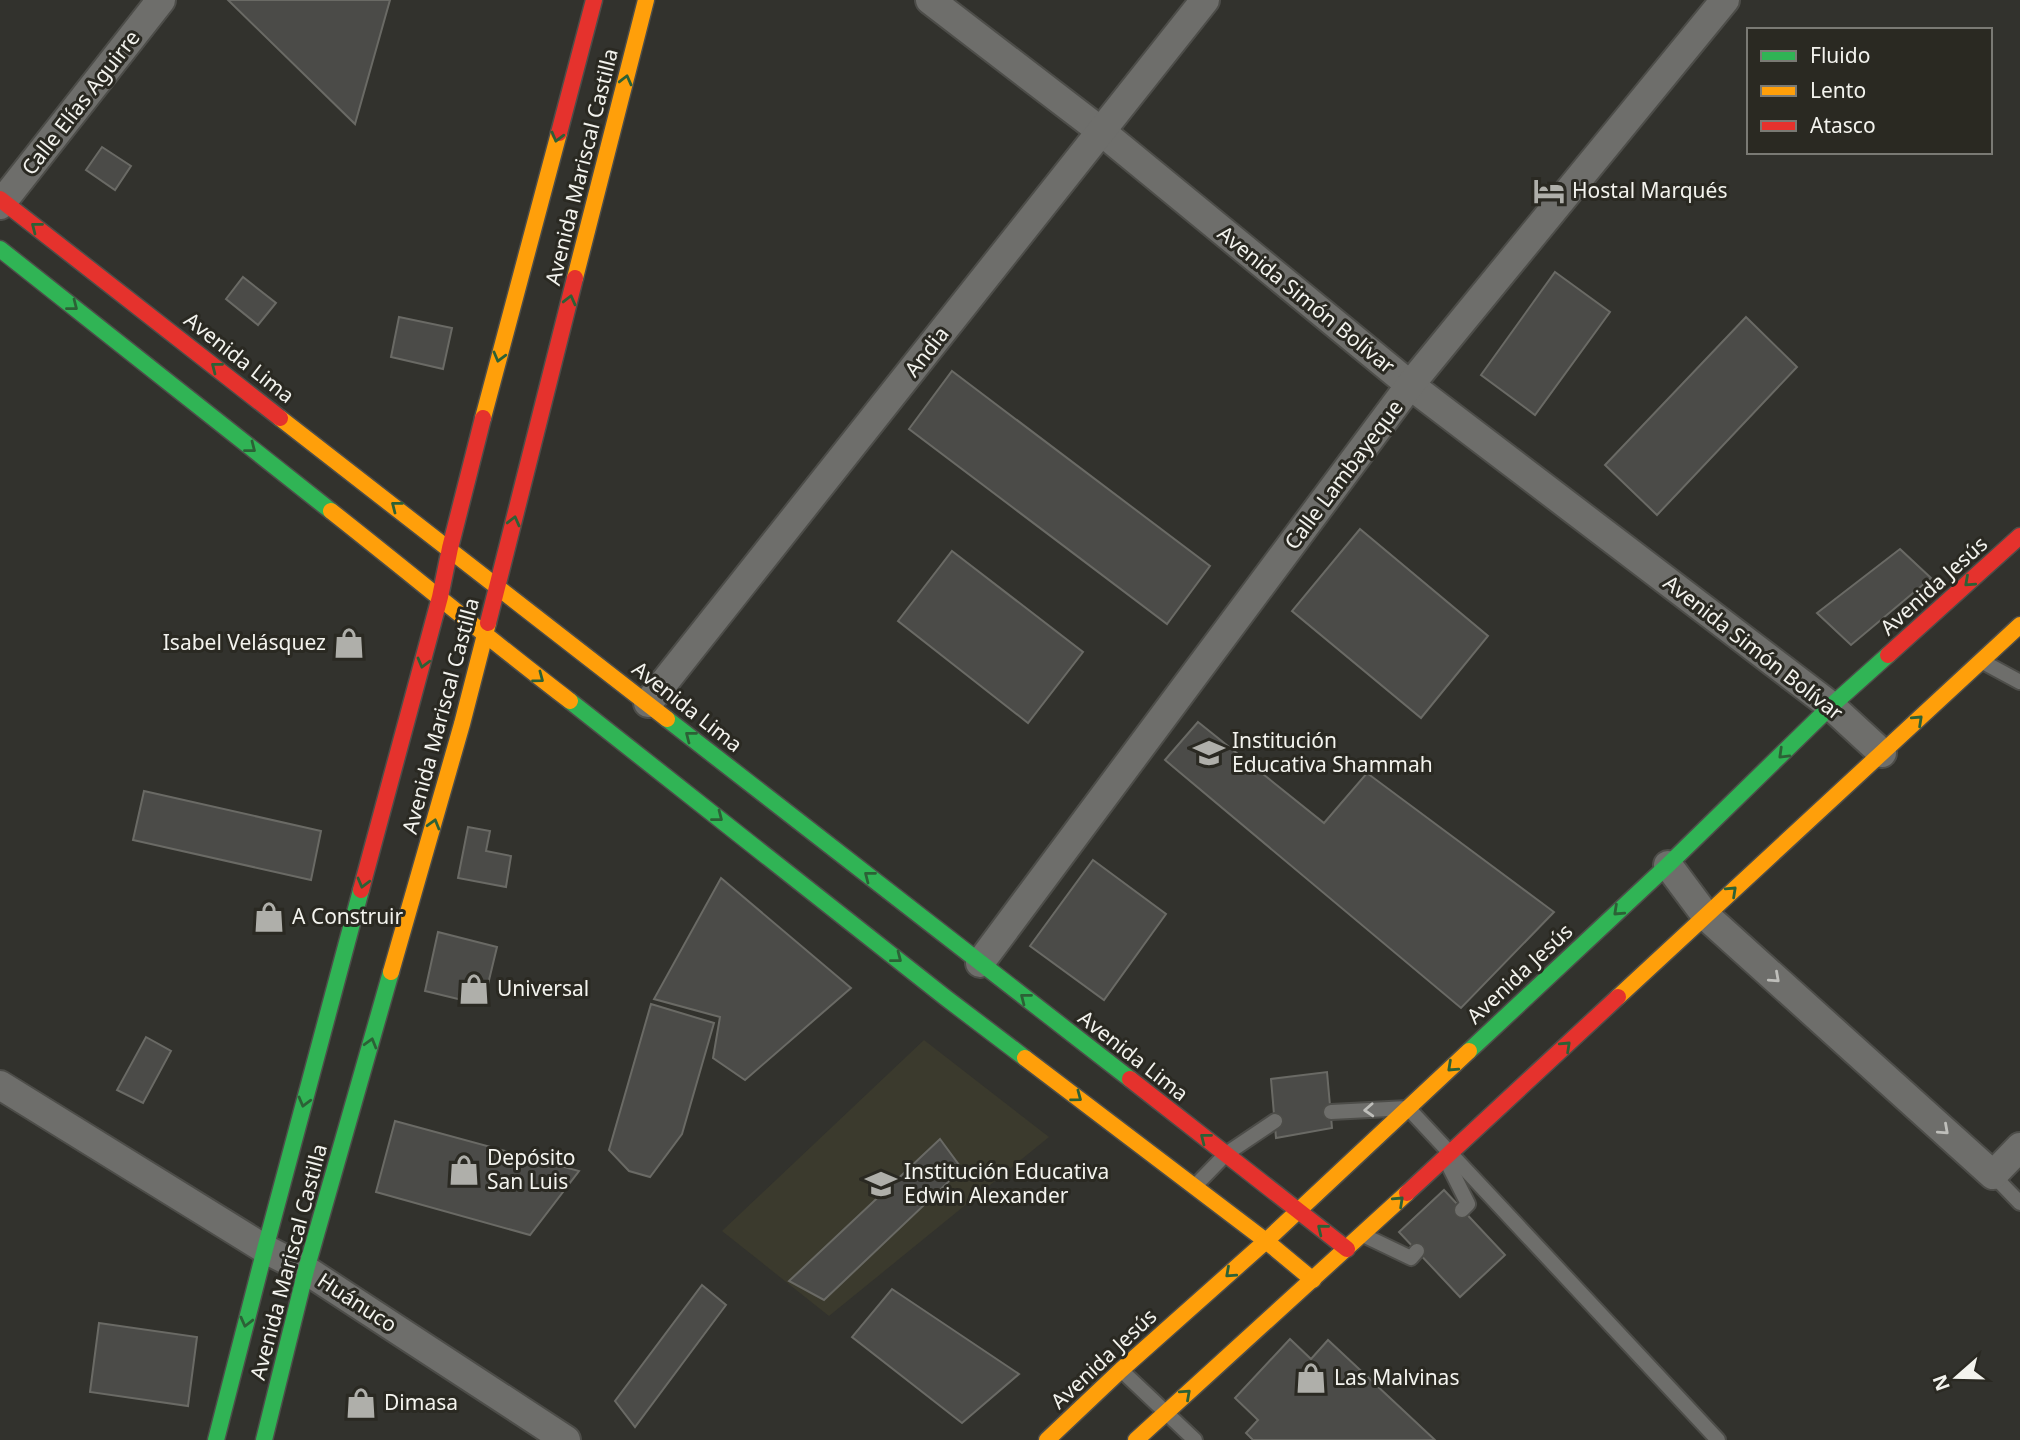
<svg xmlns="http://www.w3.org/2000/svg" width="2020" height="1440" viewBox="0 0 2020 1440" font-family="'Noto Sans',sans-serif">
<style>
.built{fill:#3b3a2d}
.building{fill:#4b4b48;stroke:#6a6a65;stroke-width:2}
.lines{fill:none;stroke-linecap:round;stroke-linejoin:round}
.lane-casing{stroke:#4d4d49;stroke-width:18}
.street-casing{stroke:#4d4d49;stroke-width:32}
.fast-casing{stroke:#4d4d49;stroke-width:19}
.slow-casing{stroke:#4d4d49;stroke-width:19}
.jam-casing{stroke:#4d4d49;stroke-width:19}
.lane{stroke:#6e6e6b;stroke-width:14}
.street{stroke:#6e6e6b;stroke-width:28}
.fast{stroke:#30b455;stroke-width:16}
.slow{stroke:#ff9f0a;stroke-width:16}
.jam{stroke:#e5322d;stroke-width:16}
.oneway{stroke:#2c6136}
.oneway2{stroke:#bebeba}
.labels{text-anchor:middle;stroke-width:6;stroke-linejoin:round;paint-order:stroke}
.street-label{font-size:21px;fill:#f3f3ee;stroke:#2a2922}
.poi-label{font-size:21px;fill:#f3f3ee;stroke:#2a2922;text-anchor:start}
</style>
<rect width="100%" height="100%" fill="#32322d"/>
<!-- built -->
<path class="built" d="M924,1040L1049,1137L829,1316L722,1231Z"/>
<!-- building -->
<g class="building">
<path d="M228,0H390L355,124Z"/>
<path d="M102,147L131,166L115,190L86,170Z"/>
<path d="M1555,272L1610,312L1535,415L1481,375Z"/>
<path d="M243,277L276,303L258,325L226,299Z"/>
<path d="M399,317L452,328L443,369L391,357Z"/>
<path d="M1746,317L1797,367L1657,515L1605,465Z"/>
<path d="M952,371L1210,566L1167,624L909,429Z"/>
<path d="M1360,529L1488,636L1421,718L1292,611Z"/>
<path d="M1900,549L1931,578L1851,645L1817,613Z"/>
<path d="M952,551L1083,652L1028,723L898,621Z"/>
<path d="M1198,722L1324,823L1367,773L1554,912L1461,1008L1165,760Z"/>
<path d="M144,791L321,831L311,880L133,840Z"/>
<path d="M468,827L490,831L486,851L511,856L506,887L458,878Z"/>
<path d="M1093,860L1166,914L1104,1000L1030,946Z"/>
<path d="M721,878L851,988L745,1080L713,1058L720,1017L654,999Z"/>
<path d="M438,932L497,947L483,1005L425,991Z"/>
<path d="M651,1004L714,1023L682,1134L650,1177L629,1171L609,1150Z"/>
<path d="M146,1037L171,1051L143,1103L117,1090Z"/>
<path d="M1327,1072L1332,1128L1276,1138L1271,1079Z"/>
<path d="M395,1121L579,1171L530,1235L376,1192Z"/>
<path d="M940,1139L962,1169L824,1300L789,1281Z"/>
<path d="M1444,1190L1505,1255L1460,1297L1399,1232Z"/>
<path d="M702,1285L726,1305L635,1427L615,1401Z"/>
<path d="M892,1289L1019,1374L962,1423L852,1337Z"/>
<path d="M99,1323L197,1337L188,1406L90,1392Z"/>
<path d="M1290,1339L1311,1359L1328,1340L1435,1440H1253L1246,1433L1258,1420L1235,1398Z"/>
</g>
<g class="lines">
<defs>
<g id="lane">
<path d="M1983,662L2020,682"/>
<path d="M1331,1112L1408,1108L1718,1440"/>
<path d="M1446,1160L1468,1204L1462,1210"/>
<path d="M1993,1175L2020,1203"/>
<path d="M1195,1186L1226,1154L1275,1121"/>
<path d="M1363,1235L1411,1258L1417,1251"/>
<path d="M1122,1371L1195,1440"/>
</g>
<g id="street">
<path d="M930,0L1102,132L1410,385L1831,706L1882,753"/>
<path d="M0,205L161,0"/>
<path d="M648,703L1205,0"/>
<path d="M1668,865L1706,916L1993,1175L2020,1147"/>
<path d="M980,963L1410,385L1725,0"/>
<path d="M0,1085L265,1249L306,1270L566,1440"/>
</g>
<g id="fast">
<path d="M0,249L331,511"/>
<path d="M570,701L946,998L1025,1058"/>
<path d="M667,719L1130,1079"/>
<path d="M1469,1051L1668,865L1831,706L1888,655"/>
<path d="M216,1440L265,1249L361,890"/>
<path d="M264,1440L306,1270L391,972"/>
</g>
<g id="slow">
<path d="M575,278L646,0"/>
<path d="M280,418L667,719"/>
<path d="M483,418L559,133"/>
<path d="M331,511C411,574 489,639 570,701"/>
<path d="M391,972L462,724L488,623"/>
<path d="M1618,997L2020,625"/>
<path d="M1025,1058L1266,1241L1313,1280"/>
<path d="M1047,1440L1121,1370L1266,1241L1469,1051"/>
<path d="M1136,1440L1407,1193"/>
</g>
<g id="jam">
<path d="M559,133L594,0"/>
<path d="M0,199L280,418"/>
<path d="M488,623L575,278"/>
<path d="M1888,655L2020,536"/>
<path d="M361,890L440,597L450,548L483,418"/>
<path d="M1130,1079L1347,1249"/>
<path d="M1407,1193L1618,997"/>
</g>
</defs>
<!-- lane casing -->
<use href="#lane" class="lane-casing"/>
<!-- street casing -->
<use href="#street" class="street-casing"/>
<!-- fast casing -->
<use href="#fast" class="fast-casing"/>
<!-- slow casing -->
<use href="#slow" class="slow-casing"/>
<!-- jam casing -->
<use href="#jam" class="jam-casing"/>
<!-- lane -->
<use href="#lane" class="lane"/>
<!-- street -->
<use href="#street" class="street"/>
<!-- fast -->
<use href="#fast" class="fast"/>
<!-- slow -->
<use href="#slow" class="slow"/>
<!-- jam -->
<use href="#jam" class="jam"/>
</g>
<!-- one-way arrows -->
<defs><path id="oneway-chevron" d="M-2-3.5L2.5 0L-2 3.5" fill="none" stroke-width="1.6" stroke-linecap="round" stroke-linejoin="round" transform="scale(1.75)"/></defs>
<g class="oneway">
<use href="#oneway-chevron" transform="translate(626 80) rotate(-76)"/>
<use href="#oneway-chevron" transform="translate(557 137) rotate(105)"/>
<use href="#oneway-chevron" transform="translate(36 227) rotate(-142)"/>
<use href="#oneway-chevron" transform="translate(570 300) rotate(-76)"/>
<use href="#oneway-chevron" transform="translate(73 306) rotate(38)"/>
<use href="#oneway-chevron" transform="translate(499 357) rotate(105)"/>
<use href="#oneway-chevron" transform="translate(216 367) rotate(-142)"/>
<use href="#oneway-chevron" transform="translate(251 448) rotate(38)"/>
<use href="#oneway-chevron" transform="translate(396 506) rotate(-142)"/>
<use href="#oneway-chevron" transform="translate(514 521) rotate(-76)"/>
<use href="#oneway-chevron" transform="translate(1969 582) rotate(138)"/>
<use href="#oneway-chevron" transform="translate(423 663) rotate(105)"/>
<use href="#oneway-chevron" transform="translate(539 678) rotate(37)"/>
<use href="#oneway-chevron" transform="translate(1918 720) rotate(-43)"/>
<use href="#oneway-chevron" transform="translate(690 736) rotate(-142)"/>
<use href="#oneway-chevron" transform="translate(1783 754) rotate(136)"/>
<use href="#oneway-chevron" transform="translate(718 817) rotate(38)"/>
<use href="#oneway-chevron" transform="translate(434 824) rotate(-74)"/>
<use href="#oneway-chevron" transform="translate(869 876) rotate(-142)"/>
<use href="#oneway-chevron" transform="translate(363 883) rotate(105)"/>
<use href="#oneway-chevron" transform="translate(1732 891) rotate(-43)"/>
<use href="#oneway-chevron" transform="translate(1618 911) rotate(137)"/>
<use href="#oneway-chevron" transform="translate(897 958) rotate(38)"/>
<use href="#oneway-chevron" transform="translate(1025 998) rotate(-142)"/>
<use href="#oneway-chevron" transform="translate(371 1043) rotate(-74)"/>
<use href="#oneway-chevron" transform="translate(1566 1046) rotate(-43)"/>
<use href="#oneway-chevron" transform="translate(1452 1067) rotate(137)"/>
<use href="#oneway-chevron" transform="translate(1077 1097) rotate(37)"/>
<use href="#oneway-chevron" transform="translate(304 1102) rotate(105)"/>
<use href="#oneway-chevron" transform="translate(1205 1138) rotate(-142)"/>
<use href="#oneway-chevron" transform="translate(1399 1201) rotate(-43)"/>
<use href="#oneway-chevron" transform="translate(1322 1229) rotate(-141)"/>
<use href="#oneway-chevron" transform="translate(1230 1273) rotate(138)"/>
<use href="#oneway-chevron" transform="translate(246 1322) rotate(104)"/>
<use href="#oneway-chevron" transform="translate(1186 1394) rotate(-42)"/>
</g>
<g class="oneway2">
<use href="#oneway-chevron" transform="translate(1775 978) rotate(42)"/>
<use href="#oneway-chevron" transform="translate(1369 1110) rotate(177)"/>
<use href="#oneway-chevron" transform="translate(1944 1130) rotate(42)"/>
</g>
<!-- icons -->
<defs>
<symbol id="hotel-bare" viewBox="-9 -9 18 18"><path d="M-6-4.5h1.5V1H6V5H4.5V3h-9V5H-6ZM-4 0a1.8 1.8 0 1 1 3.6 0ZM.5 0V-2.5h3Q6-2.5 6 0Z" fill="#afafaa" stroke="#2a2922" stroke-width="2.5" paint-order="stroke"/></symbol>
<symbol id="shop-bare" viewBox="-9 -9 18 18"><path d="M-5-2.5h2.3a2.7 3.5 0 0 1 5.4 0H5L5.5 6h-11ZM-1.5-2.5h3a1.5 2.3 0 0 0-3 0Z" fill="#afafaa" stroke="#2a2922" stroke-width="2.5" paint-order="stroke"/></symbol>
<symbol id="school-bare" viewBox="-9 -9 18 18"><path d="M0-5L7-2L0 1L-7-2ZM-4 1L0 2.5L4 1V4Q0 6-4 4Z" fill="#afafaa" stroke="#2a2922" stroke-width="2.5" paint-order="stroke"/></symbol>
</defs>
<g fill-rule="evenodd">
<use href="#hotel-bare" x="1527" y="169" width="44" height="44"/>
<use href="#shop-bare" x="327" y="621" width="44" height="44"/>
<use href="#school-bare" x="1187" y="731" width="44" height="44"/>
<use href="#shop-bare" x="247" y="895" width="44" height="44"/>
<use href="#shop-bare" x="452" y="967" width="44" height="44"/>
<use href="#shop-bare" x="442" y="1148" width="44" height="44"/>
<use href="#school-bare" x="859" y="1162" width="44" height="44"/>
<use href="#shop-bare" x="1289" y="1356" width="44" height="44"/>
<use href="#shop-bare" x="339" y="1381" width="44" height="44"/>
</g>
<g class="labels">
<!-- street labels -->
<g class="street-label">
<text transform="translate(81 103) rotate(-52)" y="7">Calle Elías Aguirre</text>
<text transform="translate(582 167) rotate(-76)" y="7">Avenida Mariscal Castilla</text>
<text transform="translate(1306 300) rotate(39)" y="7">Avenida Simón Bolívar</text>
<text transform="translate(927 352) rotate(-52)" y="7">Andia</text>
<text transform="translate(239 358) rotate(38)" y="7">Avenida Lima</text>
<text transform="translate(1344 475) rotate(-53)" y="7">Calle Lambayeque</text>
<text transform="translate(1934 586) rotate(-42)" y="7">Avenida Jesús</text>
<text transform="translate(1753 648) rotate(38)" y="7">Avenida Simón Bolívar</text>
<text transform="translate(687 707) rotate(38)" y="7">Avenida Lima</text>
<text transform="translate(441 716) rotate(-75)" y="7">Avenida Mariscal Castilla</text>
<text transform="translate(1520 974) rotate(-43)" y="7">Avenida Jesús</text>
<text transform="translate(1133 1056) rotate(38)" y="7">Avenida Lima</text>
<text transform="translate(289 1262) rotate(-75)" y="7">Avenida Mariscal Castilla</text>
<text transform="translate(357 1303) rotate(33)" y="7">Huánuco</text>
<text transform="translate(1104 1359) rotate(-43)" y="7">Avenida Jesús</text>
</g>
<!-- poi labels -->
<g class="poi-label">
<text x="1572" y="198">Hostal Marqués</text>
<text x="326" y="650" text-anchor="end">Isabel Velásquez</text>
<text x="1232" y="748">Institución<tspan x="1232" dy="24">Educativa Shammah</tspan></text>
<text x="292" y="924">A Construir</text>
<text x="497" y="996">Universal</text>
<text x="487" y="1165">Depósito<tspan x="487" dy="24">San Luis</tspan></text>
<text x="904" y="1179">Institución Educativa<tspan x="904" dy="24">Edwin Alexander</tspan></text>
<text x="1334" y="1385">Las Malvinas</text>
<text x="384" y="1410">Dimasa</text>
</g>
</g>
<!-- legend -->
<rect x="1747" y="28" width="245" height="126" fill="#2a2922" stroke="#7a7a74" stroke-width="2"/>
<rect x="1761" y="51" width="35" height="10" fill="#30b455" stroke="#7a7a74" stroke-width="2"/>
<text x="1810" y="63" font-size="21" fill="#f3f3ee">Fluido</text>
<rect x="1761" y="86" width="35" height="10" fill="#ff9f0a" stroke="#7a7a74" stroke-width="2"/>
<text x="1810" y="98" font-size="21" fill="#f3f3ee">Lento</text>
<rect x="1761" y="121" width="35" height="10" fill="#e5322d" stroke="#7a7a74" stroke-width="2"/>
<text x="1810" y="133" font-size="21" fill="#f3f3ee">Atasco</text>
<!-- north arrow -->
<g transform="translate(1957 1377) rotate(250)" stroke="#2a2922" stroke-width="5" paint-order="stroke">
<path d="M0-5L12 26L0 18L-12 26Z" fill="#f3f3ee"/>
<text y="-10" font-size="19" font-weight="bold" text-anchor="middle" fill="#f3f3ee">N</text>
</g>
</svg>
